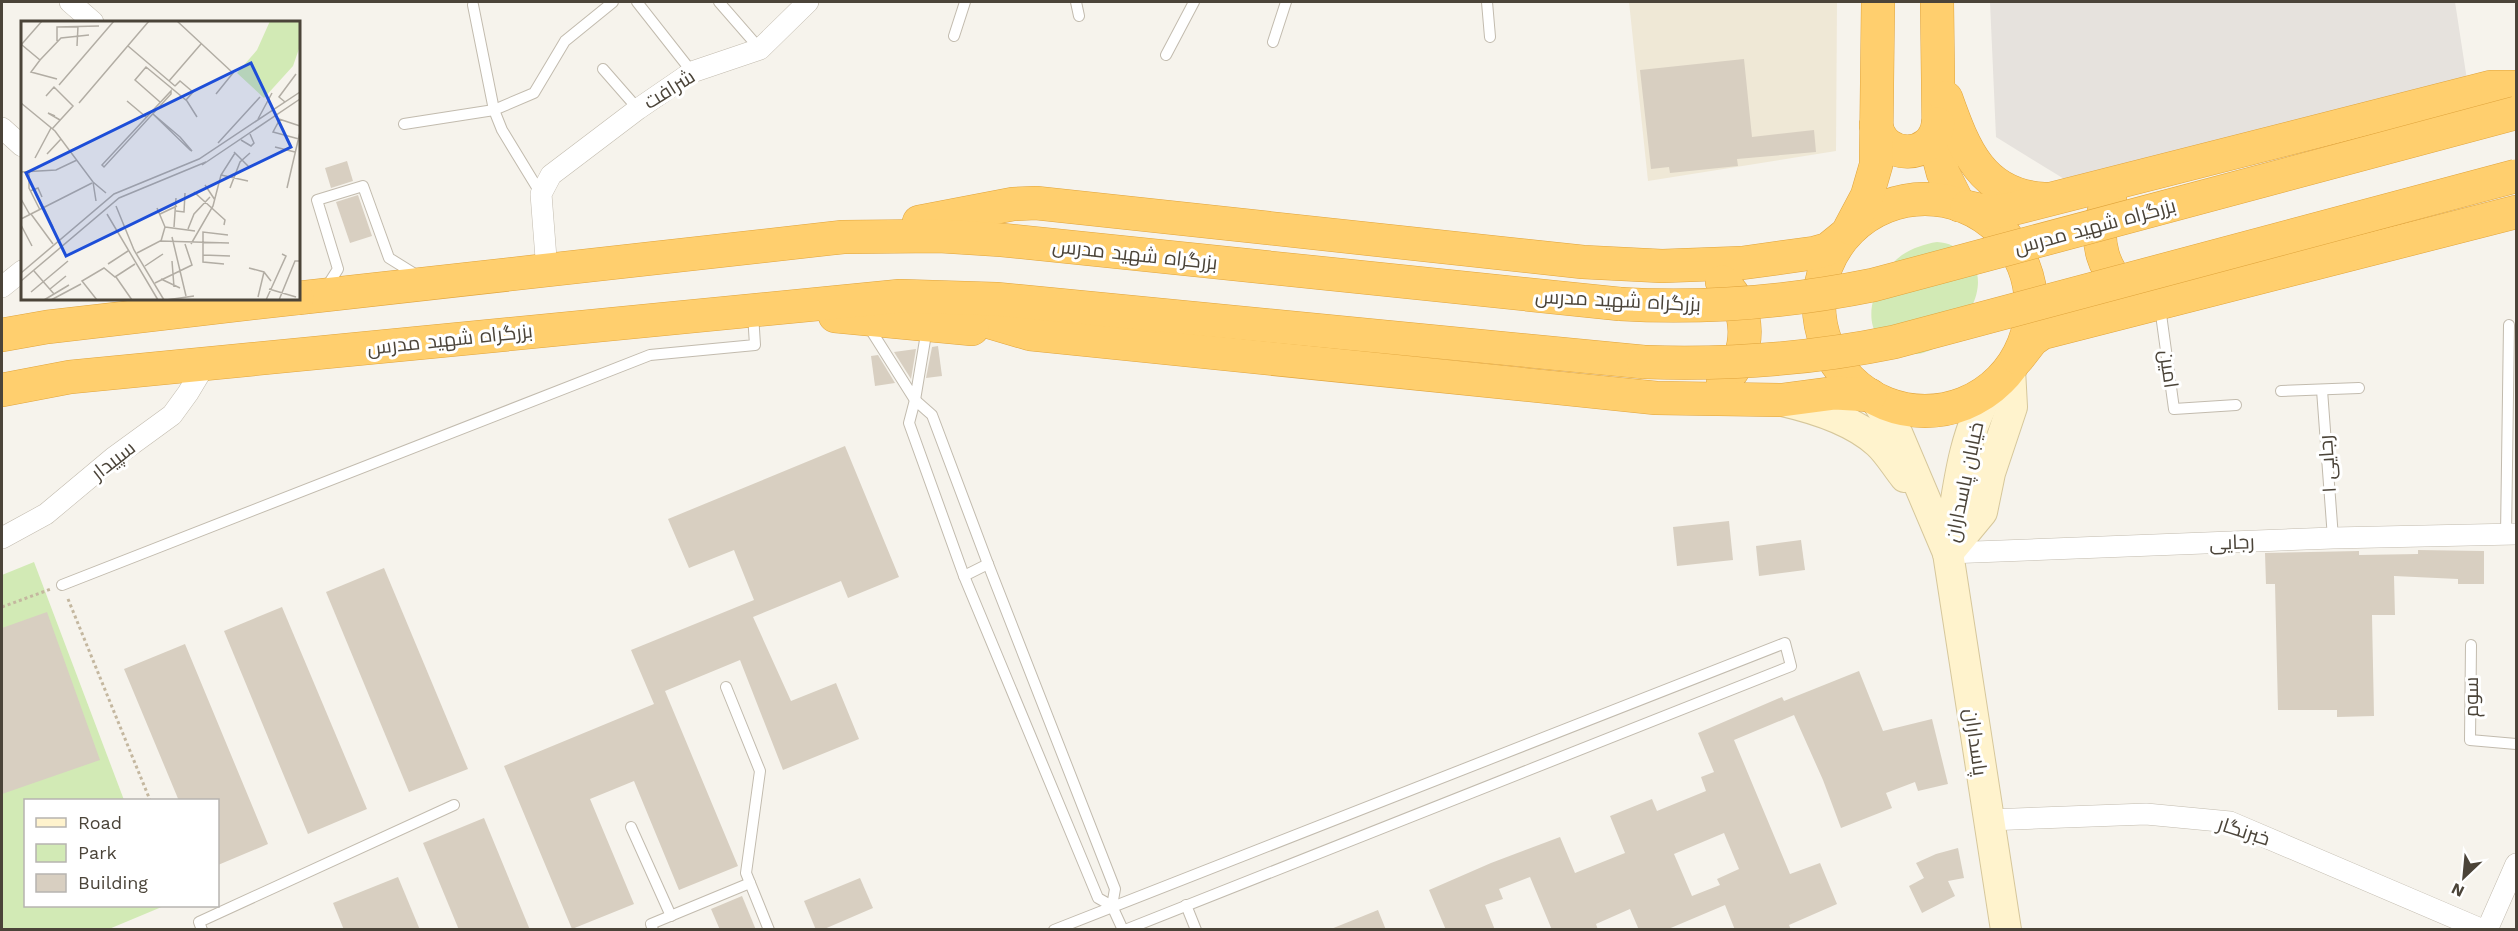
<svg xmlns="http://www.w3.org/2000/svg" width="2518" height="931" viewBox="0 0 2518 931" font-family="'Work Sans',Cairo,sans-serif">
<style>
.industrial{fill:#e6e2dd}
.education{fill:#efe8d6}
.green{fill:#d2eab5}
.building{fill:#d8cfc1;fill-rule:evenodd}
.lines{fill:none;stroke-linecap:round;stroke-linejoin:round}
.lane-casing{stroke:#c2bbae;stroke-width:12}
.street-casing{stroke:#c2bbae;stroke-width:22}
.secondary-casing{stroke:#d6c79b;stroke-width:32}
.highway-casing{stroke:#e0a43c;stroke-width:34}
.path{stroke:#c4b79f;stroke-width:3;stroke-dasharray:3 3;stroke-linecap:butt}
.lane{stroke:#fff;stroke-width:10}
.street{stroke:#fff;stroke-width:21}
.secondary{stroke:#fff3cd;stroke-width:30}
.highway{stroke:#ffcf6e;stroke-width:33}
.highway-bridge-casing{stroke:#e0a43c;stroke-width:34;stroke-linecap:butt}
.highway-bridge{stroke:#ffcf6e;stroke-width:33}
.labels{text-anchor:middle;stroke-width:6;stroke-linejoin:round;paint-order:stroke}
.street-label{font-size:20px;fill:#4b4439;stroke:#fff}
.inset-road{fill:none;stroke:#b2ada4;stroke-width:1.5}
.view{fill:#1d4ed8;fill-opacity:0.15;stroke:#1d4ed8;stroke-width:3}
.inset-edge{fill:none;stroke:#4b4439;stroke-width:3}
</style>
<rect width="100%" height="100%" fill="#f6f3ec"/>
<!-- industrial -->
<path class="industrial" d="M1990,2H2455L2467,80L2074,185L1996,137Z"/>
<!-- education -->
<path class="education" d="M1629,2H1837L1836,151L1648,181Z"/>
<!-- green -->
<g class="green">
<path d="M1937,242C1950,243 1956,246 1964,256C1967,259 1971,263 1974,266C1994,300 1934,374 1897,349C1891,345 1883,341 1878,336C1860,313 1882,269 1902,255C1913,248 1924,244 1937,242Z"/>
<path d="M34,562L124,800H26V906H164L109,929L2,930V575Z"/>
</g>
<!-- building -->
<g class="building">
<path d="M1744,59L1752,137L1814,130L1816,152L1737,159L1738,166L1670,173L1669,167L1651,169L1640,70Z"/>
<path d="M347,161L353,181L331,188L325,168Z"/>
<path d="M358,195L372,236L350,243L336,202Z"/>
<path d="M938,346L942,376L926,378L932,347Z"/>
<path d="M916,349L911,379L894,352Z"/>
<path d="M878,355L895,383L875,386L871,356Z"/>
<path d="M845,446L899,577L848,598L841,581L753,617L791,701L836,683L859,739L783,770L740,660L665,691L738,866L679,890L634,781L590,799L634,904L572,929L504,766L654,704L631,650L754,600L734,550L689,568L668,519Z"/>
<path d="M1729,521L1733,560L1677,566L1673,527Z"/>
<path d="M1801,540L1805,570L1759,576L1756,546Z"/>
<path d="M2418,550L2484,551V584H2458V579L2394,576L2395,615H2372L2374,716L2337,717V710H2278L2275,584H2266L2265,553L2359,551V555L2418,554Z"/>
<path d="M384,568L468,769L409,792L326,592Z"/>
<path d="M282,607L367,809L308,834L224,631Z"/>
<path d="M47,612L100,760L2,794V628Z"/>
<path d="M185,644L268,844L218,865V801H179L124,669Z"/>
<path d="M1859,671L1883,731L1932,719L1948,784L1918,791L1915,782L1886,793L1892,808L1841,828L1823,780L1794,715L1734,740L1790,874L1820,863L1837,904L1789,925L1791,930H1735L1725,905L1666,930H1639L1630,909L1596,924L1598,930H1552L1530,877L1499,889L1503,899L1485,905L1495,930H1446L1429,890L1491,863L1560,837L1575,873L1625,853L1610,816L1652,799L1657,811L1706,791L1701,777L1714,772L1698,733L1782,697L1784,701ZM1724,833L1739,869L1717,879L1720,885L1692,896L1674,854Z"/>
<path d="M484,818L530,930H459L423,843Z"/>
<path d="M1958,848L1964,878L1948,881L1955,896L1922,913L1909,886L1924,878L1916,863L1936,854Z"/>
<path d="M398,877L420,930H344L333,903Z"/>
<path d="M860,878L873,908L822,930H816L804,901Z"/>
<path d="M742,896L756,930H720L711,909Z"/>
<path d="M1378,910L1386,930H1331V929Z"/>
</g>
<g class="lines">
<defs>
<g id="lane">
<path d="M637,2L692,72"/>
<path d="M719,2L760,49"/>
<path d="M1076,2L1079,16"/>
<path d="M1487,2L1490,37"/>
<path d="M473,5L494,110L502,130L541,194"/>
<path d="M954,36L965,2"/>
<path d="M1273,42L1286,2"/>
<path d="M1166,55L1194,2"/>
<path d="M603,69L638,109"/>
<path d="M404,124L494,110L534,93L565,41L613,2"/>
<path d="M326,288L338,269L317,200L363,186L389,258L418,276"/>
<path d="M2160,307L2174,409L2236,405"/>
<path d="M867,324L915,400L927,328"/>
<path d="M2322,390L2333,538"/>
<path d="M2281,391L2359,388"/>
<path d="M915,400L932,415L988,564L1115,889L1112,906L1098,898L964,576L909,423Z"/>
<path d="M2506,535L2509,325"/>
<path d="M964,576L988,564"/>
<path d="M62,585L650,355L755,345L753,314"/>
<path d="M2471,645L2470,740L2516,744"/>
<path d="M726,687L760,771L746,873L769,930"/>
<path d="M631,827L671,916"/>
<path d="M1186,905L1196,930"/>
<path d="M1112,906L1123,930"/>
<path d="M202,930L199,922L454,805"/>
<path d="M653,930L651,924L750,883"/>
<path d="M1054,930L1785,643L1791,666L1125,930"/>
</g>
<g id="street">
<path d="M70,2L93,22"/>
<path d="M2,128L22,146"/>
<path d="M547,271L541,194L551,175L638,109L692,72L760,49L808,2"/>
<path d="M2,287L22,271"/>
<path d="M2,538L46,514L113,458L172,415L188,393L206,363"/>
<path d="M1948,553L2333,538L2516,534"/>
<path d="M1988,820L2146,814L2230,822L2483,930"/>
<path d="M2487,930L2516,864"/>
</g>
<g id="secondary">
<path d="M1875,398L1898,435L1948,553L2006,930"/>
<path d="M1778,400C1810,407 1853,420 1878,443C1888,452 1896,466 1905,477"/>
<path d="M1948,553L1982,512L1990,473L2012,407L2010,369"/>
<path d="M1948,553C1957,498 1961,434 1993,386"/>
</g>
<g id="highway">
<path d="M1937,2L1939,158L1943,173L1959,205"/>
<path d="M1946,98C1964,149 1982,196 2044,199"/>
<path d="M1876,125C1883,161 1933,160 1938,124"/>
<path d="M2110,199C2089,234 2102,281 2140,297"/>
<circle cx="1925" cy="305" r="106"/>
<path d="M1967,207L1989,212L2008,210L2491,87H2516"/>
<path d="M919,222L1013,204L1036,203L1583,262L1662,266L1742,263L1814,253L1828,249L1844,236"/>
<path d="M1850,228L1867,196L1876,165L1878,2"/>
<path d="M1722,282C1752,309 1752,354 1723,382"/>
<path d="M298,298L843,237L939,236L1002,240L1620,304"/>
<path d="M945,309L1030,334L1656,398L1782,400L1835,393L1870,395"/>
<path d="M835,316L972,329"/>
<path d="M2,335L47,327L297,298"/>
<path d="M2018,358L2032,340L2042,333L2516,212"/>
<path d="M2,390L70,377L900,296L996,299L1644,362"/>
</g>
</defs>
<!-- lane casing -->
<use href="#lane" class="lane-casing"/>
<!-- street casing -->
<use href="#street" class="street-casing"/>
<!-- secondary casing -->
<use href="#secondary" class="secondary-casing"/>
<!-- highway casing -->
<use href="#highway" class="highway-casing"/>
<!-- path -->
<g class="path">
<path d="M68,599L150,800"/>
<path d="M2,607L51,589"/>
</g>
<!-- lane -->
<use href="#lane" class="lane"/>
<!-- street -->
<use href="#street" class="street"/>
<!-- secondary -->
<use href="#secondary" class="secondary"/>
<!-- highway -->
<use href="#highway" class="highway"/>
<defs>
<g id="highway-bridge">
<path d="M1620,304C1705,309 1789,302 1873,285L2516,113"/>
<path d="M1644,362C1729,365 1811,359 1894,342L2516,176"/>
</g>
</defs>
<!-- highway-bridge casing -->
<use href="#highway-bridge" class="highway-bridge-casing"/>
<!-- highway-bridge -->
<use href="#highway-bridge" class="highway-bridge"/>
</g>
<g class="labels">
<!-- street labels -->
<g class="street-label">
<text transform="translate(669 89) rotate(-32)" y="7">شرافت</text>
<text transform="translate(2095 226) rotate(-15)" y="7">بزرگراه شهید مدرس</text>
<text transform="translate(1135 254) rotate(6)" y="7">بزرگراه شهید مدرس</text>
<text transform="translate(1618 300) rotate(3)" y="7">بزرگراه شهید مدرس</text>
<text transform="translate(450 339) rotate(-6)" y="7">بزرگراه شهید مدرس</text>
<text transform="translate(2169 369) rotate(82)" y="7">امین</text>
<text transform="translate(113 460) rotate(-38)" y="7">سپیدار</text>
<text transform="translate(2327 464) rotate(-94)" y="7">رجایی ۱</text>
<text transform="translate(1964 482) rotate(-78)" y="7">خیابان پاسداران</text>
<text transform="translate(2232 542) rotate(-2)" y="7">رجایی</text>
<text transform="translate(2471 697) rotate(-90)" y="7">سوم</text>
<text transform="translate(1976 742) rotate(82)" y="7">پاسداران</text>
<text transform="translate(2244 831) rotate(18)" y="7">خبرنگار</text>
</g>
</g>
<!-- overview -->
<g transform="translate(21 21)">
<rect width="279" height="279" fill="#f6f3ec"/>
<path d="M249,0H279V25L272,45L243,77L216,52L236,29Z" fill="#d2eab5"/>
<path class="inset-road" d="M156,0L212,52L195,73M36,20V6L78,5M0,24L21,0M1,24L19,39L40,17L68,14M56,25L57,5M107,25L154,65M19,39L10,51L36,58M148,60L180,23M38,64L93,0M154,65L159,60L172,71L165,79M150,70V73L83,146L81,144ZM25,75L33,66L52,85L31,108M106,80L125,96M139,81L114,59L125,46L166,80L176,96M264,81L258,76L275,53M0,82L34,110L72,161L85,172M58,82L128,0M132,93L159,116L171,130L169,129ZM34,95L27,92L39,99M237,98L251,72M258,98L279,105M259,98L252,111L278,118M220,119L230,125L233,122L229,113M197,122L239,76M254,126L274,131M213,131L228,146M26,133L40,118M14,137L30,107M181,144L279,78M0,151L35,149L56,139M8,151V167L19,189M200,154L227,160M72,161L75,180M184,164L194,179M209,167L219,141L229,132M266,167L279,111M9,170L17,167L21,176M173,171L204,199L203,204M0,178L9,194M95,185L113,229L143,279M23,187L32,206M136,187L144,206L140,220M155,190L163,191L164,172M10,193L32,223M86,193L137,279M139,193L156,185M0,198L71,162M0,204L11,225M144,206L174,210M153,206L155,177M167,208L173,193L189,176M151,216L165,275M170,223L192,185L200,154L214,132M116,232L139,220L208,222M182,234L209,235M151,240L153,266M87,243L107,230M203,243L182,241V211L207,214M124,245L142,233M228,247L243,251L250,260M13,250L33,273M0,252L93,173L178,138L279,71M95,256L111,279M140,258L159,267M0,260L98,177L185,141M134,262L171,244L164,223M29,268L45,255M248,268L275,276M10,271L47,240M237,276L243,251M23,279L48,264M30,279L60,263M76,279L61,260L83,247L94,256L114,243M145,279L173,275M245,279L265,235L261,233M258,279L274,240H279"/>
<path class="view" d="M230,42L270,126L45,235L5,152Z"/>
<rect width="279" height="279" class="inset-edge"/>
</g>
<!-- border -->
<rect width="2518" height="931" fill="none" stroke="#4b4439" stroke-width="6"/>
<!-- legend -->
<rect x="24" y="799" width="195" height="108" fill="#ffffff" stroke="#b7b4b0" stroke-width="1.5"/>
<rect x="36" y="818" width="30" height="9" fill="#fff3cd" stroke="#b7b4b0" stroke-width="1.5"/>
<text x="78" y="829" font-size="18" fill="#4b4439">Road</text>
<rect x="36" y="844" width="30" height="18" fill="#d2eab5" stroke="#b7b4b0" stroke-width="1.5"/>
<text x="78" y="859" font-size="18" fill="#4b4439">Park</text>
<rect x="36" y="874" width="30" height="18" fill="#d8cfc1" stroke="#b7b4b0" stroke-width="1.5"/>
<text x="78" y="889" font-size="18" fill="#4b4439">Building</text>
<!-- north arrow -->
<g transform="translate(2464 877) rotate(206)" stroke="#ffffff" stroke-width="4.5" paint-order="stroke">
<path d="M0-4.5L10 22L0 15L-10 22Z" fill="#4b4439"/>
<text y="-9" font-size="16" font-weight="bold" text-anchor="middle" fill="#4b4439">N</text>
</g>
</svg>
